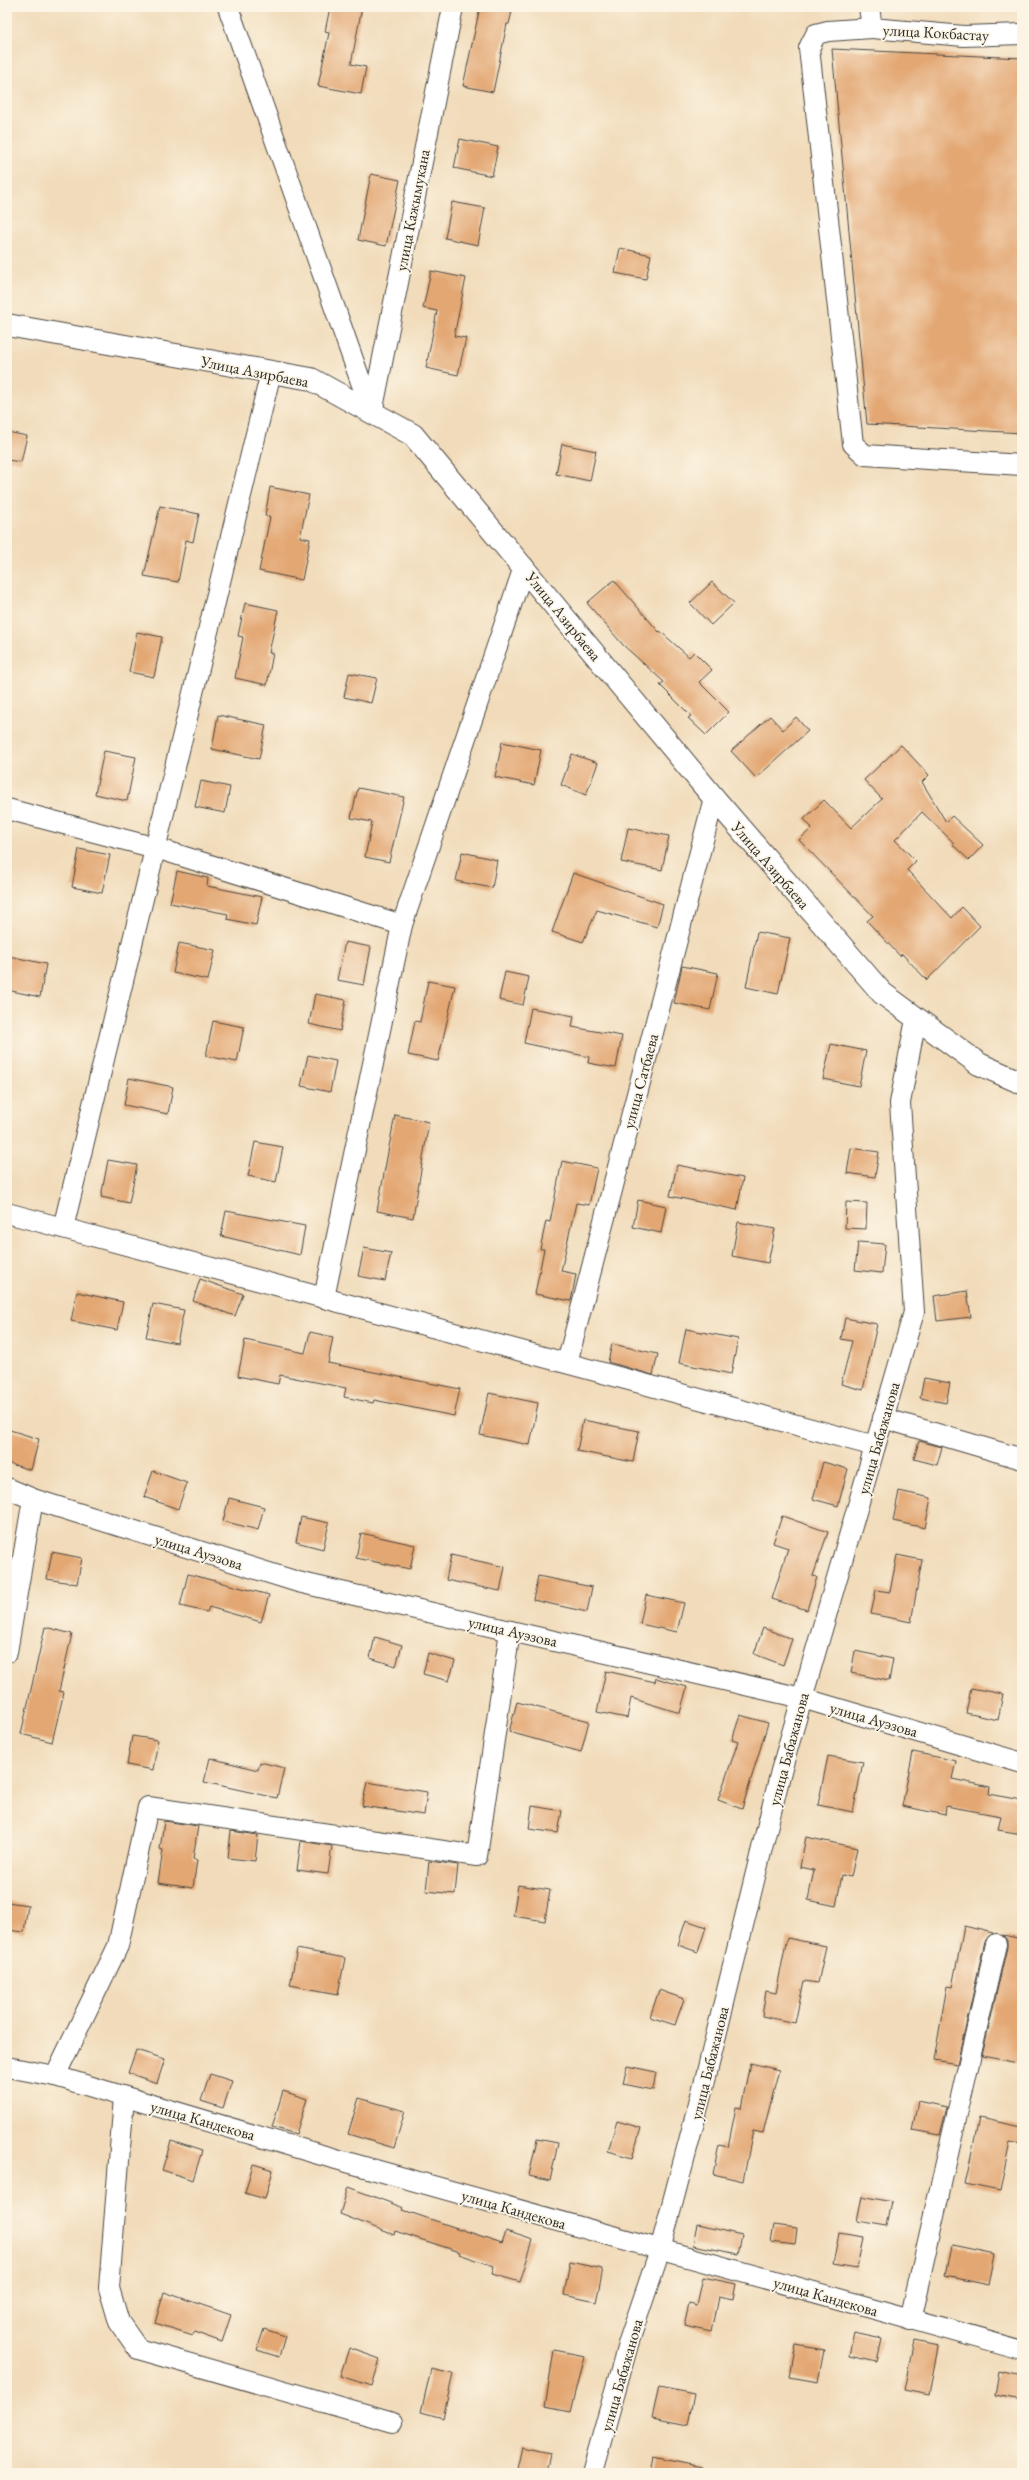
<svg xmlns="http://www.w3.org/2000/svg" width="1029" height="2480" viewBox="0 0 1029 2480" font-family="'EB Garamond',serif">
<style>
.building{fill:#e3a773}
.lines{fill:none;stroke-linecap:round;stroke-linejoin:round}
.street-casing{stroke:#494540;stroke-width:22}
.primary-casing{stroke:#494540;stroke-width:24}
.street{stroke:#fff;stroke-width:20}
.primary{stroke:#fff;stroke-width:22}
.labels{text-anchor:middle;stroke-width:3.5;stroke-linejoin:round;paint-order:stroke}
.street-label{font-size:16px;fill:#2b2b2b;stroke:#fcf5e5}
</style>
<rect width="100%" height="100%" fill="#fcf5e5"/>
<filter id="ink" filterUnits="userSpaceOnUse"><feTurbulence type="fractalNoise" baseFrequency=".025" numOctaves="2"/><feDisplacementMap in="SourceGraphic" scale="8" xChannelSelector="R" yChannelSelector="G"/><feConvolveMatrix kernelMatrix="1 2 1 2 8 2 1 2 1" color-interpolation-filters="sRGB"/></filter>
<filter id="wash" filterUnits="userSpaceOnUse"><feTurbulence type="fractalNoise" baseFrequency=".012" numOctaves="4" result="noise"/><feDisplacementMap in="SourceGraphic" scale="16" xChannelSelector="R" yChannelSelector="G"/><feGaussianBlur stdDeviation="0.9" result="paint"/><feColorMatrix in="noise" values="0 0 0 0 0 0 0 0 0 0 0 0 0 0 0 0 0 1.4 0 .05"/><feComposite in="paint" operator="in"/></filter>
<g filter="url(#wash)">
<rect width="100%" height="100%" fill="#f1dbba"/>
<g id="blocks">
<!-- building -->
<g class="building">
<path d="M330,7H362L351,64L366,67L361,94L318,86L329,33L325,32Z"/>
<path d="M480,7H513L509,24H507L493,92L463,86Z"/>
<path d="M832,49L1022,58V433L867,424Z"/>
<path d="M460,139L498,147L492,176L454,168Z"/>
<path d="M371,174L400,180L386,246L358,240Z"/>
<path d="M452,202L485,208L478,245L445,238Z"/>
<path d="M620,248L651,255L646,279L615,273Z"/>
<path d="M431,271L466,278L454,336L466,338L458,375L426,368L437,311L423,308Z"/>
<path d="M7,432L27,436L21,462L7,460Z"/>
<path d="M562,444L596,451L590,481L556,474Z"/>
<path d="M270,487L309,495L300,537L310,539L302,580L259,571L270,517L265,516Z"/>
<path d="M160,506L199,514L193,542L186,540L178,582L144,576Z"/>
<path d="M614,580L659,632L660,631L689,657L694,652L712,670L699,682L729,712L706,735L688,718L691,716L660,685L664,682L623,645L587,603Z"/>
<path d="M712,582L734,603L711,625L690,603Z"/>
<path d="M245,603L278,610L269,653H273L267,685L235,678L243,637L238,636Z"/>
<path d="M137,632L162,637L154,677L129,672Z"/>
<path d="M349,673L377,678L371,703L344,697Z"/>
<path d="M218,715L266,725L259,759L212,749Z"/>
<path d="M770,716L783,730L796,717L808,731L756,778L731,751Z"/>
<path d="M502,742L541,750L534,785L495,777Z"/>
<path d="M901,745L929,775L922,782L946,822L952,816L983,845L969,860L952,844L954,843L922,812L895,840L916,861L907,870L952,918L962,907L980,926L927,980L902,954L900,956L867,921L873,916L799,840L812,828L804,819L824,800L851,828L882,799L864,780Z"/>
<path d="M104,751L136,757L127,801L95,794Z"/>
<path d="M572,754L598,763L586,795L561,785Z"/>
<path d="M201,781L230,787L225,813L195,807Z"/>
<path d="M358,788L404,797L389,862L365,857L372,822L351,818Z"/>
<path d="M628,828L669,836L662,870L621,862Z"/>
<path d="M79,849L110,855L102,893L72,887Z"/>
<path d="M462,852L497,860L492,888L456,881Z"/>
<path d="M177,871L208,878L207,886L262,897L256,925L227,919L228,914L170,903Z"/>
<path d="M573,873L663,904L657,927L597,910L583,942L552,932Z"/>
<path d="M757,932L790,938L778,994L746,987Z"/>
<path d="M345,942L371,947L364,985L337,980Z"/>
<path d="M179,943L215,950L208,980L173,973Z"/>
<path d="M9,956L46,964L40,997L7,990Z"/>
<path d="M682,966L718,973L710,1010L674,1003Z"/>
<path d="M505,972L529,977L523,1005L499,1000Z"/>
<path d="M428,981L455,986L438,1061L408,1055L415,1021L420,1022Z"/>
<path d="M315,994L346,1000L340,1031L309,1024Z"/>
<path d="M531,1008L574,1016L572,1027L622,1036L616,1068L588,1063L589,1057L524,1043Z"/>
<path d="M213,1021L244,1027L237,1062L206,1056Z"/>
<path d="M831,1044L866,1051L859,1086L823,1079Z"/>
<path d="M308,1055L336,1061L330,1092L301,1086Z"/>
<path d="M129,1078L173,1087L168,1114L124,1105Z"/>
<path d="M395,1115L429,1122L413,1218L377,1211Z"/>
<path d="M255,1142L283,1147L276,1182L248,1176Z"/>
<path d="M851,1148L879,1152L875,1177L847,1173Z"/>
<path d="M108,1160L137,1165L129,1203L101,1197Z"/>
<path d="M562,1161L597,1168L589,1205L576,1203L561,1271L576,1274L571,1301L535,1294L544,1249H540L546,1221L550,1222Z"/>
<path d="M677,1165L743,1178L737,1210L670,1196Z"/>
<path d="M638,1200L666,1206L661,1233L633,1227Z"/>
<path d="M846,1202L867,1203L866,1229L845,1228Z"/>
<path d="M226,1211L305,1226L300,1255L221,1236Z"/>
<path d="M738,1222L775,1229L768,1263L732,1256Z"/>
<path d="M858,1242L885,1244L882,1273L855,1270Z"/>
<path d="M364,1248L391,1253L385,1281L358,1276Z"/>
<path d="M200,1279L243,1294L235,1316L193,1301Z"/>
<path d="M967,1291L971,1317L937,1321L934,1296Z"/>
<path d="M77,1292L123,1302L117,1330L71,1321Z"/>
<path d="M153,1304L184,1310L177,1343L146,1337Z"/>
<path d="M845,1318L877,1324L863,1390L841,1384L852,1341L841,1339Z"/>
<path d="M686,1329L738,1339L731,1374L679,1363Z"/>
<path d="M310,1332L333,1337L328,1363L460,1389L454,1416L374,1400L373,1403L344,1397L346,1388L280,1375L278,1384L238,1376L245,1340L305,1353Z"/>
<path d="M612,1344L658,1354L653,1375L608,1362Z"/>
<path d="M924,1378L950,1383L946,1403L920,1398Z"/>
<path d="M489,1393L538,1403L530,1445L480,1435Z"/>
<path d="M583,1420L639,1431L633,1462L577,1451Z"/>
<path d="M10,1430L39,1439L31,1470L7,1463V1441Z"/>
<path d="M919,1441L942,1447L937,1465L914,1459Z"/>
<path d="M823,1462L848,1469L838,1506L813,1499Z"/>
<path d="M153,1471L187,1483L178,1509L144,1497Z"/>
<path d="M899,1491L931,1498L925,1528L893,1521Z"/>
<path d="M229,1498L264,1507L258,1530L223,1521Z"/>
<path d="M782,1516L828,1532L813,1576L817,1577L807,1610L772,1599L788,1548L773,1543Z"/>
<path d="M301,1517L329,1523L323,1549L296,1542Z"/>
<path d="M361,1533L415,1545L410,1569L356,1558Z"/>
<path d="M52,1552L82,1558L77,1584L47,1579Z"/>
<path d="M451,1555L505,1567L500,1591L446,1580Z"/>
<path d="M897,1555L922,1560L911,1622L871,1614L876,1590L890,1592Z"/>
<path d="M188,1574L269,1595L261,1622L209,1607L207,1612L180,1606Z"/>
<path d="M538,1576L592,1587L587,1612L533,1600Z"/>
<path d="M646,1595L684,1603L677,1632L640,1624Z"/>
<path d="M45,1627L72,1634L59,1691L64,1692L52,1742L21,1734Z"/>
<path d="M763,1628L792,1639L783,1665L754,1654Z"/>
<path d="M375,1637L402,1645L396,1666L370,1658Z"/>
<path d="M855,1651L893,1659L889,1681L851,1673Z"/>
<path d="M428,1653L455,1661L449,1681L423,1674Z"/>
<path d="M606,1671L655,1682L656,1678L687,1687L680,1713L631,1698L627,1718L597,1712Z"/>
<path d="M971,1688L1003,1694L998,1720L966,1713Z"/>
<path d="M517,1702L589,1721L581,1752L509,1732Z"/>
<path d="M740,1715L768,1723L742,1809L718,1800L738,1742L732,1740Z"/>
<path d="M132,1736L158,1740L153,1770L127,1765Z"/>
<path d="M913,1752L956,1761L952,1779L990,1787L989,1794L1022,1800V1834L998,1830L1001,1816L946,1806L945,1815L902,1806Z"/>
<path d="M828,1756L863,1762L853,1812L818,1805Z"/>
<path d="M210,1758L258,1770L260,1762L284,1768L277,1798L204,1782Z"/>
<path d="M367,1782L427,1792L424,1815L362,1806Z"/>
<path d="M532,1806L562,1811L558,1833L529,1829Z"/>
<path d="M164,1821L198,1826L193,1859L197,1860L193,1888L158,1883L163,1850L160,1849Z"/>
<path d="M231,1831L258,1835L255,1861L228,1858Z"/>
<path d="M806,1837L857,1848L851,1877L842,1875L836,1906L808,1900L814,1870L800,1867Z"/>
<path d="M301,1841L332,1846L328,1874L297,1870Z"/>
<path d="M429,1861L458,1865L455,1894L426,1891Z"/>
<path d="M518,1885L550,1890L545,1921L513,1916Z"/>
<path d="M7,1902L28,1905L24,1932L7,1930Z"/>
<path d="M686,1920L706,1927L698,1952L678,1945Z"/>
<path d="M964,1926L993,1933L985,1941L957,2064L934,2060L947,1986L952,1987Z"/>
<path d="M1003,1935L1022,1939V2046L1019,2063L982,2056L1007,1947V1940Z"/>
<path d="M787,1938L826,1946L818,1983L804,1981L795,2023L762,2016L766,1991L776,1993Z"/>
<path d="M297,1949L345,1958L338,1994L290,1985Z"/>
<path d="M659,1990L684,1999L675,2025L650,2017Z"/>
<path d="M136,2050L165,2059L157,2083L128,2073Z"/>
<path d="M750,2063L779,2070L763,2133L753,2131L743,2181L713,2174L719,2145L728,2147L736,2107L741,2108Z"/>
<path d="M627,2066L656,2072L653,2090L623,2084Z"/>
<path d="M210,2074L232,2081L223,2108L201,2101Z"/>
<path d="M283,2091L307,2099L296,2134L272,2127Z"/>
<path d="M359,2098L405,2111L394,2148L348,2134Z"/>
<path d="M918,2101L947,2107L940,2135L912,2130Z"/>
<path d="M979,2118L1022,2127V2144L1010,2142L1000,2191L965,2184Z"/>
<path d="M617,2121L641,2128L632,2158L608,2151Z"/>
<path d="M537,2139L558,2143L550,2181L529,2176Z"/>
<path d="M171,2141L202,2151L193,2180L162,2170Z"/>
<path d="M253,2164L273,2170L265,2199L245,2193Z"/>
<path d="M348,2187L404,2208L403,2210L502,2243L506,2231L533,2240L520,2282L492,2274L494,2266L459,2254L460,2252L395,2231L394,2235L340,2214Z"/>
<path d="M862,2196L892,2202L887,2226L857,2221Z"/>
<path d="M697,2225L742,2235L738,2254L693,2245Z"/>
<path d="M774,2225L797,2228L795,2245L771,2242Z"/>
<path d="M839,2233L863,2237L857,2269L833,2265Z"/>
<path d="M952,2245L995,2254L989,2285L946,2276Z"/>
<path d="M570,2262L603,2269L596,2302L564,2295Z"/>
<path d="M703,2277L736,2284L733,2300L718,2297L711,2332L684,2326L689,2303L697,2305Z"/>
<path d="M164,2292L231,2315L222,2342L194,2332L193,2335L155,2323Z"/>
<path d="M264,2329L285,2336L279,2357L257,2350Z"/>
<path d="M854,2333L882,2339L877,2362L849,2356Z"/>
<path d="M914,2341L938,2346L929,2395L904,2390Z"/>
<path d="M796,2345L824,2350L818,2382L790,2377Z"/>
<path d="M349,2348L380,2359L372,2386L340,2376Z"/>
<path d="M554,2350L585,2356L571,2412L545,2407Z"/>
<path d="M431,2369L453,2374L443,2418L421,2412Z"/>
<path d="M998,2371L1022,2376V2400L994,2395Z"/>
<path d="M659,2387L694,2394L688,2425L652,2418Z"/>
<path d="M522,2447L550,2453L546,2473H516Z"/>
<path d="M653,2456L703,2466L702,2473H650Z"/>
</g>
</g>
</g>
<g filter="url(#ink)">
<use href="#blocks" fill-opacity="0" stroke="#494540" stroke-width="1"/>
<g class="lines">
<defs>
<g id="street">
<path d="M228,7L372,413"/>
<path d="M869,7L872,28L964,36L1022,34"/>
<path d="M872,28L828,31L816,34L809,48L853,444L865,455L1022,465"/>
<path d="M372,413L453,7"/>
<path d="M7,809L156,848L402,925"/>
<path d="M7,1213L875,1446"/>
<path d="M63,1228L271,372"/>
<path d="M324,1298L402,925L524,567"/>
<path d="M567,1363L714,798"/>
<path d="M883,1418L1022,1459"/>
<path d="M7,1488L33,1499L298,1582L802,1698L1022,1763"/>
<path d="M7,1652L33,1499"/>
<path d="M7,2067L55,2076L318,2154L1022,2350"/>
<path d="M55,2076L118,1946L148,1807L477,1856L510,1631"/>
<path d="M124,2097L109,2288L119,2322L138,2349L393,2422"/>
<path d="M910,2320L996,1944"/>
<path d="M592,2473L629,2341L660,2250L704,2084L781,1771L914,1312L900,1103L916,1019"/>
</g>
<path id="primary" d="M7,325L311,379L413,435L714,798L882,993L979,1064L1022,1083"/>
</defs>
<!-- street casing -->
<use href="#street" class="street-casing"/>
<!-- primary casing -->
<use href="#primary" class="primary-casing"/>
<!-- street -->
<use href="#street" class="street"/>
<!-- primary -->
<use href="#primary" class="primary"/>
</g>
</g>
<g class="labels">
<!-- street labels -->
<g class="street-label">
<text transform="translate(936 32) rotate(3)" y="6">улица Кокбастау</text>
<text transform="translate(412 210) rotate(-79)" y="6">улица Кажымукана</text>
<text transform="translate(255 371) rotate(11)" y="6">Улица Азирбаева</text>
<text transform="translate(564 616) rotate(51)" y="6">Улица Азирбаева</text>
<text transform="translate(771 865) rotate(49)" y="6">Улица Азирбаева</text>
<text transform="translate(640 1081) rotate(-75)" y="6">улица Сатбаева</text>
<text transform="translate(878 1438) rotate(-74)" y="6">улица Бабажанова</text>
<text transform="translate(199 1551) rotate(17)" y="6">улица Ауэзова</text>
<text transform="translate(513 1631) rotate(13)" y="6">улица Ауэзова</text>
<text transform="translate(874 1719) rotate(16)" y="6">улица Ауэзова</text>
<text transform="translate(788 1749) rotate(-75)" y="6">улица Бабажанова</text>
<text transform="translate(709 2063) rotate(-76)" y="6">улица Бабажанова</text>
<text transform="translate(203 2120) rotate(16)" y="6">улица Кандекова</text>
<text transform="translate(514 2209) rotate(16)" y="6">улица Кандекова</text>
<text transform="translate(826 2296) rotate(16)" y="6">улица Кандекова</text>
<text transform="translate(621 2375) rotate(-74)" y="6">улица Бабажанова</text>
</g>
</g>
<!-- margin -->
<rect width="1029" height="2480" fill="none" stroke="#fcf5e5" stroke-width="24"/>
</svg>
